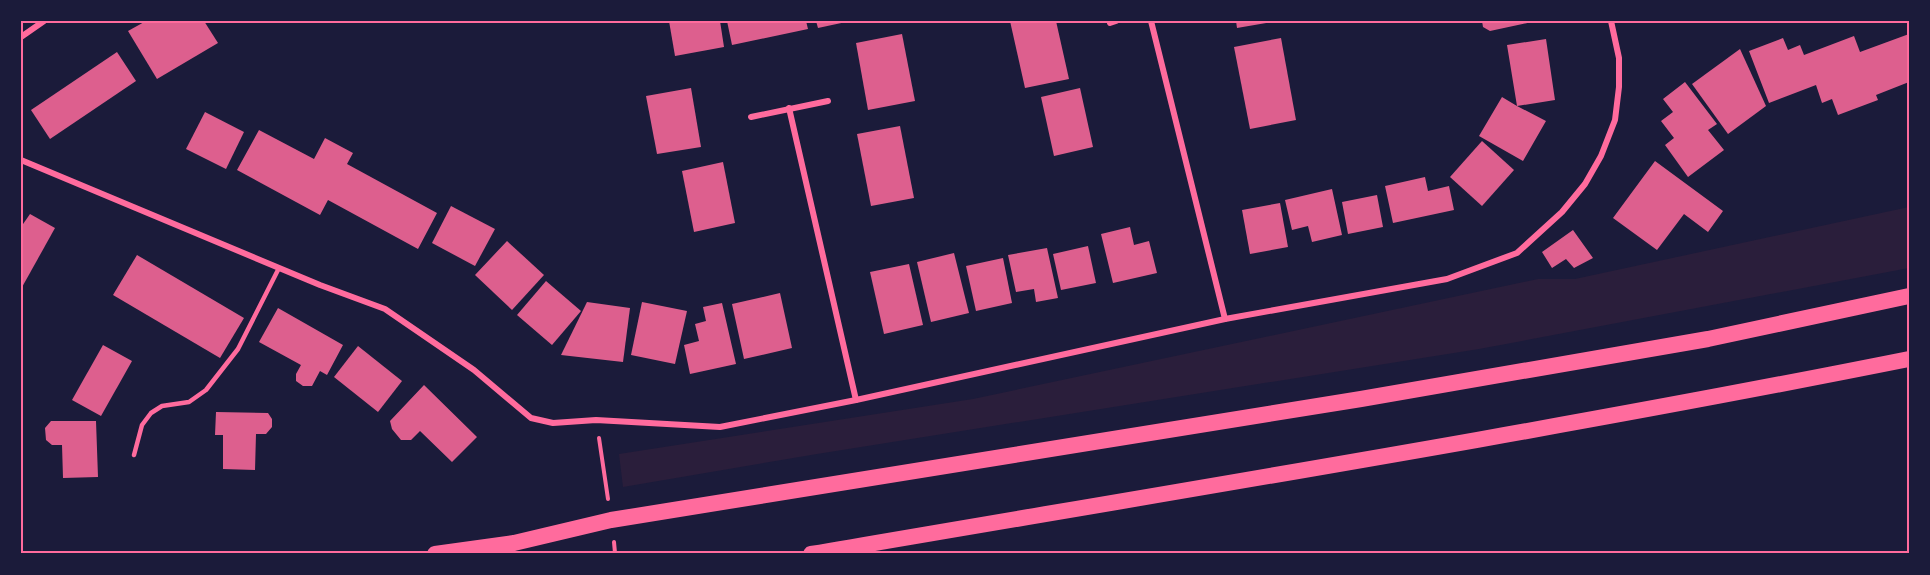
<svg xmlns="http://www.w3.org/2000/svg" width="1930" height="575" viewBox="0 0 1930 575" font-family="'Fira Sans',sans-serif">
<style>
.green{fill:#2a1e3b}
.building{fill:#dd5f8e}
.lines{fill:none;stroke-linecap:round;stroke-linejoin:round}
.path{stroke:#ff6b9d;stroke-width:4}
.service{stroke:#ff6b9d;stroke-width:4.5}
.minor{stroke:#ff6b9d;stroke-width:6}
.trunk{stroke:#ff6b9d;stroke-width:16}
.neatline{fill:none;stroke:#ff6b9d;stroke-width:2}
</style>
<rect width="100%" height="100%" fill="#1b1b3a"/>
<!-- green -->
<path class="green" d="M1909,207V268L1479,349L817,454L623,487L619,454L973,399L1538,279H1575Z"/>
<!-- building -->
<g class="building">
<path d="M146,21H204L218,43L157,79L128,31Z"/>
<path d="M669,21H720L724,47L675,56Z"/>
<path d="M727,21H806L808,29L732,45Z"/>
<path d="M816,21H846V22L818,28Z"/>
<path d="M1010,21H1056L1069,79L1025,88Z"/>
<path d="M1236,21H1272V22L1237,28Z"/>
<path d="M1482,21H1532V22L1490,31L1483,27Z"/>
<path d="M902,34L915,101L868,110L856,43Z"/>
<path d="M1909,34V82L1876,95L1878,100L1838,115L1832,99L1822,103L1816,85L1769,103L1749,51L1783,38L1788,50L1800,45L1804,55L1854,36L1860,52Z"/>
<path d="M1281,38L1296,120L1250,129L1234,47Z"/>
<path d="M1546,39L1555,100L1517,106L1546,121L1523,161L1479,136L1502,97L1517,106L1507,45Z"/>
<path d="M1740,49L1766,106L1728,134L1692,84Z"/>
<path d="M117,52L136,81L50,139L31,110Z"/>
<path d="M1685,82L1717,124L1708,130L1724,150L1688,177L1665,145L1674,138L1661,121L1673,112L1663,99Z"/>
<path d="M691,88L701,147L657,154L646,96Z"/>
<path d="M1080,88L1093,147L1054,156L1041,97Z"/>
<path d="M205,112L244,132L226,169L186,149Z"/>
<path d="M900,126L914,198L871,206L857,134Z"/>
<path d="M259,130L314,159L325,138L353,153L347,164L437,213L418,249L328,200L320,215L237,170Z"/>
<path d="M1482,141L1514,170L1482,206L1450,177Z"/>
<path d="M1655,161L1723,211L1708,232L1684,214L1657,250L1613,218Z"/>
<path d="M723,162L735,223L694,232L682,171Z"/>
<path d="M1425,177L1428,191L1449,186L1454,210L1393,223L1385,186Z"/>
<path d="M1332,189L1342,235L1312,242L1308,226L1292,230L1285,200Z"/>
<path d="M1377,195L1383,227L1348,234L1342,202Z"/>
<path d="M1280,203L1288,247L1250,254L1242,210Z"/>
<path d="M451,206L495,229L475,266L432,243Z"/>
<path d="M30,214L55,228L21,289V227Z"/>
<path d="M1130,227L1134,245L1149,241L1157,273L1113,283L1101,234Z"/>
<path d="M1573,230L1593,258L1574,268L1566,259L1552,268L1542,252Z"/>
<path d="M507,241L544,275L512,310L475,275Z"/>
<path d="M1088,246L1096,283L1061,290L1053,254Z"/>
<path d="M1047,248L1058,298L1036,302L1034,289L1016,292L1008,255Z"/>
<path d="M954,253L969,313L931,322L917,262Z"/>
<path d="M137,255L244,318L220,358L113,295Z"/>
<path d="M1003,258L1012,303L976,311L966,266Z"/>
<path d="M909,264L923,325L884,334L870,272Z"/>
<path d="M546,281L581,311L552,345L517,315Z"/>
<path d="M780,293L792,348L744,359L732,304Z"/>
<path d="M587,302L630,308L623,362L561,355Z"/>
<path d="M642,302L687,311L675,364L631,355Z"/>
<path d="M722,303L736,364L690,374L684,345L699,341L695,324L706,321L703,307Z"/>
<path d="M278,308L343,345L327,375L320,371L312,386H303L296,381V374L301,365L259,342Z"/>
<path d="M103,345L132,361L101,416L72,400Z"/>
<path d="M358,346L402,381L378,412L334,377Z"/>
<path d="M424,385L477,437L452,462L420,431L411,440H401L392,429L390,421Z"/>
<path d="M216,412L268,413L272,419V427L266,434H256L255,470L223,469V435H215Z"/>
<path d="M51,421H96L98,477L63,478L62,445H52L46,440L45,428Z"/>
</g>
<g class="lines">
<!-- path -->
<g class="path">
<path d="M599,438L608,499"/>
<path d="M609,554L615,553L614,542"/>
</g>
<!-- service -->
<path class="service" d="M134,455L142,425L151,413L162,406L189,402L206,390L238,349L279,268"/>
<!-- minor -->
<g class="minor">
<path d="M1151,21L1225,319"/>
<path d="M1110,23L1116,21"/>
<path d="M21,37L44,21"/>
<path d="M789,108L856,400"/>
<path d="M751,117L828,101"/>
<path d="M21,160L320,285L385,309L474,370L531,418L553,423L596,420L720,427L856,400L1225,319L1447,279L1517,253L1562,212L1585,184L1601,156L1615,120L1619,87V58L1611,21"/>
</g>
<!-- trunk -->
<g class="trunk">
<path d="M435,554L514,543L611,520L1361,399L1708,339L1909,296"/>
<path d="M811,554C1178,491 1544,432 1909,359"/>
</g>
</g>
<!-- border -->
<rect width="1930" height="575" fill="none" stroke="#1b1b3a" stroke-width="45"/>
<rect x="22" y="22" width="1886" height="530" class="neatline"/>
</svg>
